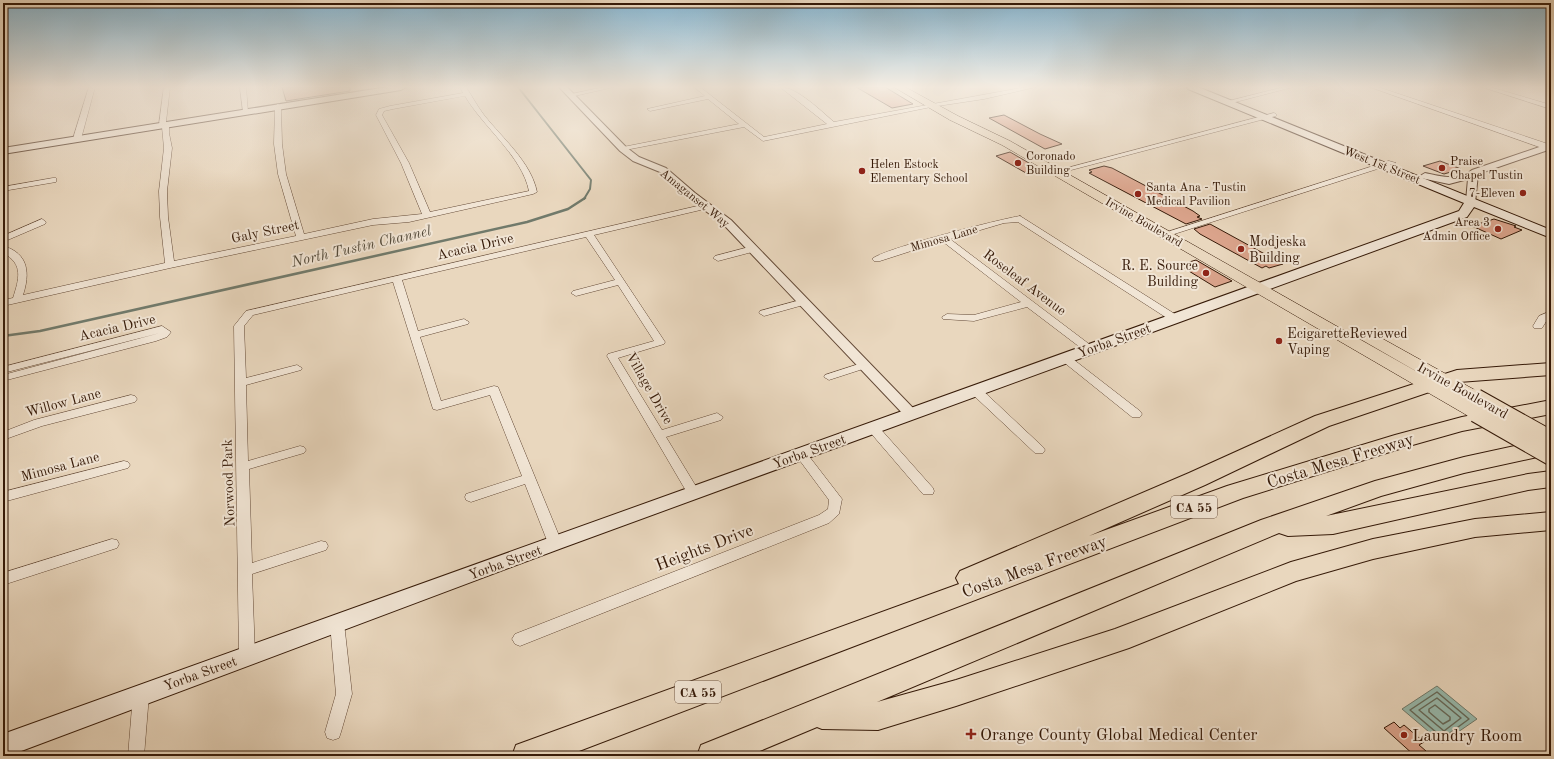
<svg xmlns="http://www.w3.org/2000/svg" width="1554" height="759" viewBox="0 0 1554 759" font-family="'Old Standard TT',serif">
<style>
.water{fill:#98baad;stroke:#717a6b}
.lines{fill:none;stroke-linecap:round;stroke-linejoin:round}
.shore{stroke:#676a5a;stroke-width:1.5}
.stream-far1{stroke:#717a6b;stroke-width:2}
.stream{stroke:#717a6b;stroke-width:2.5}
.building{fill:#dba48c;stroke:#361a08}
.minor-casing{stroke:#634936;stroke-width:1}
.tertiary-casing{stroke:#634936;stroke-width:2}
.secondary-casing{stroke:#361a08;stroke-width:2}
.primary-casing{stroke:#361a08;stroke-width:1}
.motorway-casing{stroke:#361a08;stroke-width:2}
.minor{fill:#f1e5d5;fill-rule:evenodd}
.tertiary{fill:#f1e5d5;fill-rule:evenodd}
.secondary{fill:#f1e5d5;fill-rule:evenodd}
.primary{fill:#e9d7be;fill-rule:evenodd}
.motorway{fill:#e9d7be;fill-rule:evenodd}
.primary-bridge-casing{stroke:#361a08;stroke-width:20;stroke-linecap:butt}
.primary-bridge{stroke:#e9d7be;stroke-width:18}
.poi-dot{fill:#8f2418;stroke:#f1e5d5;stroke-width:1.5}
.labels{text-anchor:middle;stroke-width:4;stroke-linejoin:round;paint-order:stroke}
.far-poi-label{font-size:12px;fill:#361a08;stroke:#f1e5d5;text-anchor:start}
.far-street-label{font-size:12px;fill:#361a08;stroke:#f1e5d5}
.shield{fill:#f1e5d5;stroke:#6e5746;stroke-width:1}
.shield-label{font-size:13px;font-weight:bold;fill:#361a08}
.street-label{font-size:14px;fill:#361a08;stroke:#f1e5d5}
.poi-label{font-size:14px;fill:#361a08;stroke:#f1e5d5;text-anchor:start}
.water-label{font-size:15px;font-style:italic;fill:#534a3a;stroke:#f1e5d5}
.near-street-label{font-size:17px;fill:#361a08;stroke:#f1e5d5}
.near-poi-label{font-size:17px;fill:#361a08;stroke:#f1e5d5;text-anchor:start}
</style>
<rect width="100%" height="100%" fill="#e9d7be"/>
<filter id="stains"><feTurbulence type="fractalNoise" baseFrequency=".005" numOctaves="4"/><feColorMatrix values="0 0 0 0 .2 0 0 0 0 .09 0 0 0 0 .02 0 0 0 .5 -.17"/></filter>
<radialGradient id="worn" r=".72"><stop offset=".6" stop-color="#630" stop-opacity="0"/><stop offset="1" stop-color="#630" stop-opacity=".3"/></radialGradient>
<!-- water -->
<path class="water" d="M1437,686L1477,719L1442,743L1402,709Z"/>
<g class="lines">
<!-- shore -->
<g class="shore">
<path d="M1437,692L1469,719L1443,738L1410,710Z"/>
<path d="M1437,698L1461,718L1444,731L1419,710Z"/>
<path d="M1435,705L1450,717V720L1443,724L1429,712V709Z"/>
</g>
<!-- stream-far1 -->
<path class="stream-far1" d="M518,87L591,180L590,189L584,199"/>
<!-- stream -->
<path class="stream" d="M3,336L40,331L527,222L568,209L585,198"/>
</g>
<!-- building -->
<g class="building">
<path d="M282,87H350V91L286,101Z"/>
<path d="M856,87H885L913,104L892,108Z"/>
<path d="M1004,115L1040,134L1062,144L1045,149L989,118Z"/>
<path d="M1010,152L1041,170L1026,173L996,156Z"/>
<path d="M1440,161L1461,169L1444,174L1423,166Z"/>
<path d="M1104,166L1112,168L1193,211L1200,216L1197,217L1202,219L1186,224L1089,173L1092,172L1089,170Z"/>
<path d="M1494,219L1516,226L1514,227L1522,230L1501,239L1472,226Z"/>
<path d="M1210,224L1283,264L1269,268L1266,266L1262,268L1200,234L1194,229Z"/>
<path d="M1196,260L1232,281L1215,287L1179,265Z"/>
<path d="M1394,722L1400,728L1404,725L1424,742L1419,745L1426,751L1419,756H1415L1384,728Z"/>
</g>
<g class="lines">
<defs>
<g id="minor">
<path d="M3,87H9L3,94Z"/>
<path d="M89,87H95L81,139L77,141L73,139Z"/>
<path d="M164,87H170L166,122L169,124V133L172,148L167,191L168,217L174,261L296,236L278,174L274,144L275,106L278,104L281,106L282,144L286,174L304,234L373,219L422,214L401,163L376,115L379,109L390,106L463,93L460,87H466C472,96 477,106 484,115C503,139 531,162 537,192L533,194L409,222L373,225L170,268L3,306V300L13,298C19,279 24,264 3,253V246C29,253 30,274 23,295L165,263L160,217L159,191L164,148L162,127L159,125ZM465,96C483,127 522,156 529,191L430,212L409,163L382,115L384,111L393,109Z"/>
<path d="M240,87H246L248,112L243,111Z"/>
<path d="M604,87H614L570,97L567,95Z"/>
<path d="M694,87H700L764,137L827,124L780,87C797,87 822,112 834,122L1026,87H1036L984,99L931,107L763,141L744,127L620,151V147H623L739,124L708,99L650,111L647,109L705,96Z"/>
<path d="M1284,87H1293L1228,104L1225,102Z"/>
<path d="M1370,87H1378L1551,145V148L1545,149Z"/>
<path d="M1482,87H1490L1551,105V109Z"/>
<path d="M1274,113L1276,114V116L1056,174L1052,172Z"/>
<path d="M1389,161L1396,163L1168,236L1165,237L1161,234Z"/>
<path d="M53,178H56V182L3,191V187Z"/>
<path d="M706,204H709V208L594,235L665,342L664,344L618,358L662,430L717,413L723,417L721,420L666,437L700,493L699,496H689L607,356L608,354L654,341L618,285L576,296L571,293L573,291L615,280L586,237L402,280L418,331L464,319L469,322L468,324L420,337L441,401L494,386L498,387L562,543L560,547L555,548L550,547L548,543L525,484L471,502L466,500L465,497L466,494L522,476L490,395L437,410L433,409L393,282L253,315L244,326L246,378L297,365L302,368L301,370L246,385L248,461L300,446L304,447L306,450L304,453L249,469L252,563L321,541L326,542L328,546L326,550L252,574L255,656L252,661L247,663L242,661L239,656L234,326L246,311Z"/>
<path d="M1020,216L1178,316L1179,318L1178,320H1170L1018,222L1004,223L950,239L1093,347L1094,349L1093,351H1085L1027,307L974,321L943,319L942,317L947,314L974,315L1021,302L942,241L880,261H874L872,259C882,249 1001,219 1020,216Z"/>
<path d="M42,219L46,222L45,224L3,242V236Z"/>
<path d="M753,246L756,247V251L718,261L713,258L715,256Z"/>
<path d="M804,299L809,302L807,304L764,316L759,313L760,311Z"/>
<path d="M1551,311V318L1547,320L1542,328H1534L1533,326L1539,316Z"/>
<path d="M162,326L171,332L167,337L156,341L3,381V375L160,333L3,373V367Z"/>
<path d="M1065,355L1069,356L1140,411L1142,414L1140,417H1132L1061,360L1060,358Z"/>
<path d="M865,362L869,363L870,365L869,367L829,380L824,377L825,375Z"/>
<path d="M975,386L979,387L1043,447L1045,450L1043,453H1035L971,393L969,390L971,387Z"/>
<path d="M131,395L135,396L137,399L135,402L42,426L3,440V432L34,420Z"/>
<path d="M873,424L877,425L933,488L934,491L933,494H923L869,431L867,428Z"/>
<path d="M801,450L805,451L842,499L839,514L829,523L525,644L520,646L515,644L512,639L515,634L819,515L828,509L829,500L795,454L797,451Z"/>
<path d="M124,461L128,462L130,465L128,468L3,502V492Z"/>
<path d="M112,539L117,540L119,544L117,548L3,585V573Z"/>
<path d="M337,617L342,619L344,623L352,694L341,732L339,738L333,740L327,738L325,732L336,694L330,623L332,619Z"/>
<path d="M141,688L147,690L149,695L144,756H128L133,695L135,690Z"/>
</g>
<g id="tertiary">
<path d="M559,87H567L626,147L639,157L666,168L695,193L731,220L916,411L918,414L916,417L911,419L906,417L723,224L687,197L660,172L633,161L620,151Z"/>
<path d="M1551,143V149L1478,174L1475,203H1467L1466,201L1468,179L1449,184L1421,178L1420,176L1425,173C1439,176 1460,182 1472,170Z"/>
</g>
<g id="secondary">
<path d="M387,87H406L401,90L3,154V148Z"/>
<path d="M1187,87H1198L1551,230V238L1474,207L1467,217L562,548L8,756H3V734L1459,211L1464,203L1188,89Z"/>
</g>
<path id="primary" d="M894,87H905L958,116L1010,141L1428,378L1362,340L1360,337L1362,334L1368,332L1374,334L1482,394L1485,398L1482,402L1476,404L1471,402L1482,409L1485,413L1482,417L1476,419L1470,417L1002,145L950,120Z"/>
<g id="motorway">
<path d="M1551,363V375L1459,382L1329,426L1205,485L1089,536L1227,486L1395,435L1462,417L1551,400V414L1462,431L1409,446L1243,498L566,756H512L516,745L527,741L959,584L956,578L960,571L1189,473L1315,416L1457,370Z"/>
<path d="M1551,438V454L1464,473L1381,496L1326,516L1528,474L1551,471V487L1528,490L1333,534L1288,536L1279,533L877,702L956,680L1115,629L1291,562L1373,539L1475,519L1551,512V530L1475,537L1373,559L1296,581L1129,648L956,706L878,730L822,729L817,727L748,756H697L701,745L1261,520L1375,481L1464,457Z"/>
</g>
</defs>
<!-- minor casing -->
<use href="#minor" class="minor-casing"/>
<!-- tertiary casing -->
<use href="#tertiary" class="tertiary-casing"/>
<!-- secondary casing -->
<use href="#secondary" class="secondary-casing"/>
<!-- primary casing -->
<use href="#primary" class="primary-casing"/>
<!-- motorway casing -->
<use href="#motorway" class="motorway-casing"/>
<!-- minor -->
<use href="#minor" class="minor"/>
<!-- tertiary -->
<use href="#tertiary" class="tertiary"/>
<!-- secondary -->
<use href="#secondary" class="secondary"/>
<!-- primary -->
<use href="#primary" class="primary"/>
<!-- motorway -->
<use href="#motorway" class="motorway"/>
<defs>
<g id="primary-bridge">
<path d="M1476,398L1551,440"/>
<path d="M1476,413L1551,456"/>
</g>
</defs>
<!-- primary-bridge casing -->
<use href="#primary-bridge" class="primary-bridge-casing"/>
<!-- primary-bridge -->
<use href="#primary-bridge" class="primary-bridge"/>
</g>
<!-- sky -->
<linearGradient id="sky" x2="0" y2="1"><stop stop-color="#88b6d0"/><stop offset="0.45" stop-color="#f5ede2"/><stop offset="1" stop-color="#f5ede2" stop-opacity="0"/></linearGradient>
<rect width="1554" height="193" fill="url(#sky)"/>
<!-- markers -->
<g class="poi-dot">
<circle cx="1018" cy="163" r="4"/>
<circle cx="1442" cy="168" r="4"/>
<circle cx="862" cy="171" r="4"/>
<circle cx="1523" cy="193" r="4"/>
<circle cx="1138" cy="194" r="4"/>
<circle cx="1498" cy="229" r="4"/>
<circle cx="1241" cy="249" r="4"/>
<circle cx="1206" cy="273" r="4"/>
<circle cx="1279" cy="341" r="4"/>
<path d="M969 728h4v4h4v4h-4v4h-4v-4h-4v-4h4z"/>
<circle cx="1404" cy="735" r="4"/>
</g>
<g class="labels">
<!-- far-poi labels -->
<g class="far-poi-label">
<text x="1026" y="160">Coronado<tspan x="1026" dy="14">Building</tspan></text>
<text x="1450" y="165">Praise<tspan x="1450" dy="14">Chapel Tustin</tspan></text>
<text x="870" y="168">Helen Estock<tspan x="870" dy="14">Elementary School</tspan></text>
<text x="1146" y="191">Santa Ana - Tustin<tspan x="1146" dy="14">Medical Pavilion</tspan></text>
<text x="1515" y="197" text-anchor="end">7-Eleven</text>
<text x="1490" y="226" text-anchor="end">Area 3<tspan x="1490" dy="14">Admin Office</tspan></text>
</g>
<!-- far-street labels -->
<g class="far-street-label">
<text transform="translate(1382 165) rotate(22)" y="4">West 1st Street</text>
<text transform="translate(695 198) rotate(39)" y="4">Amaganset Way</text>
<text transform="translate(1144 222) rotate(30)" y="4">Irvine Boulevard</text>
<text transform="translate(944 238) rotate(-16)" y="4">Mimosa Lane</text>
</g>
<!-- shield labels -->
<g class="shield">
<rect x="1171" y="496" width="46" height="22" rx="3"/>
<rect x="675" y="681" width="46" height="22" rx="3"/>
</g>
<g class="shield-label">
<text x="1194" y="512">CA 55</text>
<text x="698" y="697">CA 55</text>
</g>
<!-- street labels -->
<g class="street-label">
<text transform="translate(265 231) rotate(-12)" y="5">Galy Street</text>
<text transform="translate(475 246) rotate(-13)" y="5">Acacia Drive</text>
<text transform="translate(1025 282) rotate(37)" y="5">Roseleaf Avenue</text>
<text transform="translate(117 327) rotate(-13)" y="5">Acacia Drive</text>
<text transform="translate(1114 340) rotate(-20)" y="5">Yorba Street</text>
<text transform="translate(650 388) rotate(60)" y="5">Village Drive</text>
<text transform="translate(1463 390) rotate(29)" y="5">Irvine Boulevard</text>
<text transform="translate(63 402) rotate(-15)" y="5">Willow Lane</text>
<text transform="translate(809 451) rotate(-20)" y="5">Yorba Street</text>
<text transform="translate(60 466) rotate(-15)" y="5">Mimosa Lane</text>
<text transform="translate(228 483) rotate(-92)" y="5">Norwood Park</text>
<text transform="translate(505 562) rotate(-20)" y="5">Yorba Street</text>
<text transform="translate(200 673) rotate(-20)" y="5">Yorba Street</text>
</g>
<!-- poi labels -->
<g class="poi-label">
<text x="1249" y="246">Modjeska<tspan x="1249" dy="16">Building</tspan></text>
<text x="1198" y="270" text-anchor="end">R. E. Source<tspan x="1198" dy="16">Building</tspan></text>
<text x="1287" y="338">EcigaretteReviewed<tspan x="1287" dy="16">Vaping</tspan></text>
</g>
<!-- water labels -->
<g class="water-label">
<text transform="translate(361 246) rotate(-13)" y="5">North Tustin Channel</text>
</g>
<!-- near-street labels -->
<g class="near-street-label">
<text transform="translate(1340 460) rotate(-17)" y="6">Costa Mesa Freeway</text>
<text transform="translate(704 547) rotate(-21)" y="6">Heights Drive</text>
<text transform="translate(1034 566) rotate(-20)" y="6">Costa Mesa Freeway</text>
</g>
<!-- near-poi labels -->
<g class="near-poi-label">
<text x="980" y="740">Orange County Global Medical Center</text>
<text x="1412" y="741">Laundry Room</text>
</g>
</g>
<!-- margin -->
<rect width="1554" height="759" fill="none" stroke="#e9d7be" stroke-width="16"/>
<rect x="4" y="4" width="1546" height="751" fill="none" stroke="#361a08" stroke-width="2"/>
<rect x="8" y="8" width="1538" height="743" fill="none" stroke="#361a08"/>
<rect width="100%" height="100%" filter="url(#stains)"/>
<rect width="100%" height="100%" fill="url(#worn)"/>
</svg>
